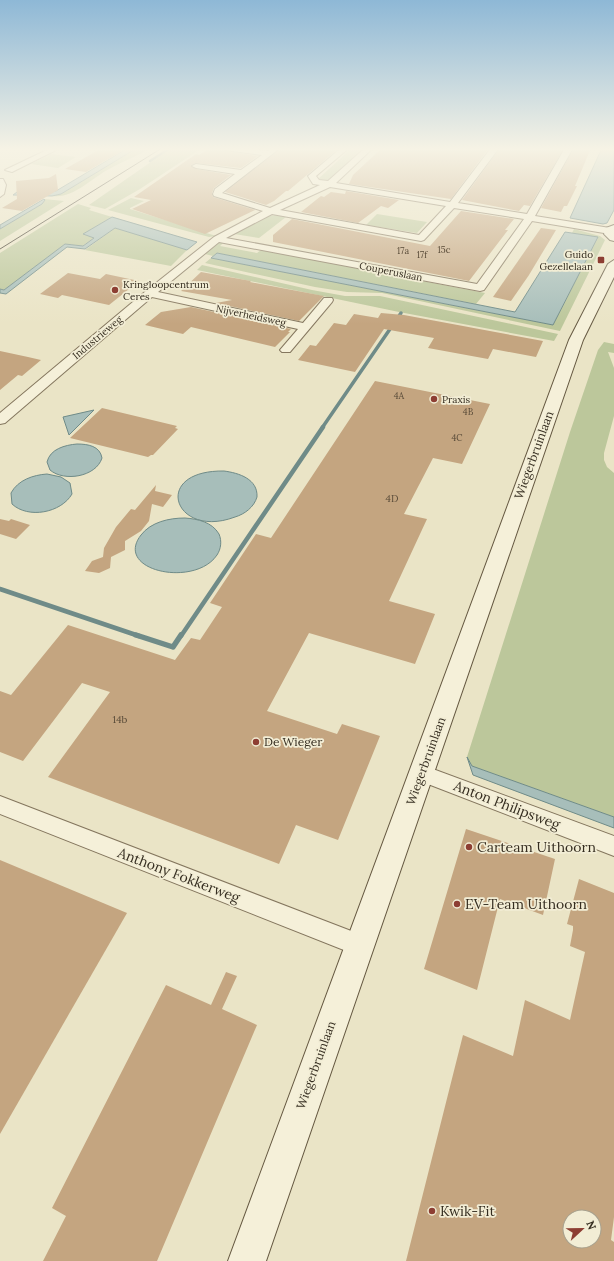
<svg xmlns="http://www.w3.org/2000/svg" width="614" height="1261" viewBox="0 0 614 1261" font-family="Lora,serif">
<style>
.green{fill:#bcc79b}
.water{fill:#a7beba;stroke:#6f8b88}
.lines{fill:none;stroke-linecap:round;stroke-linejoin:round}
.stream-far3{stroke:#6f8b88;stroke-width:2.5}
.stream-far2{stroke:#6f8b88;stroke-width:3.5}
.stream-far1{stroke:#6f8b88;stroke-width:4.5}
.stream{stroke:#6f8b88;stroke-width:5.5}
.building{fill:#c4a580;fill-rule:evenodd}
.street-casing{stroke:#84765e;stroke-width:2}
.secondary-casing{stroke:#655841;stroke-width:2}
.street{fill:#f5f0d9;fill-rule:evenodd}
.secondary{fill:#f5f0d9;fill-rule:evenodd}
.tram{stroke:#352d20;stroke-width:1}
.poi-dot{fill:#8d3e33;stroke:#f2edd5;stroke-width:1.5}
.labels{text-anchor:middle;stroke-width:3.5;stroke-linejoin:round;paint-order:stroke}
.far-number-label{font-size:9px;fill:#594b38}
.far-poi-label{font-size:10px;fill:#352d20;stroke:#f2edd5;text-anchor:start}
.far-street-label{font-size:10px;fill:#352d20;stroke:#f2edd5}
.number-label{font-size:10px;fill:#594b38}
.street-label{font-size:12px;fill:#352d20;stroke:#f2edd5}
.poi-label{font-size:12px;fill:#352d20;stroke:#f2edd5;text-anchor:start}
.near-street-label{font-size:14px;fill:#352d20;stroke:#f2edd5}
.near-poi-label{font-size:14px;fill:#352d20;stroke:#f2edd5;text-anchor:start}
</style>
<rect width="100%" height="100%" fill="#eae4c6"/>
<!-- green -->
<g class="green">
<path d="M137,148H151C138,156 123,161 109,169C92,178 73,199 52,196L61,194Z"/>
<path d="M171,148H202L140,189L105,209L89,205Z"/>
<path d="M352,148H365L330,180L324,181L318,179Z"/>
<path d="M51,154L76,157L58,168L31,164Z"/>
<path d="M131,198L144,201L130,208V209L216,236L209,237L108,210Z"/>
<path d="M44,199L64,201L0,241V229L42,204Z"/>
<path d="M78,204L91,208L89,210L112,217L83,234L94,238L82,246L65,244L4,290L0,289V253Z"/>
<path d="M377,214L427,222L417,233L366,225Z"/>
<path d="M276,215L286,217L259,238L234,234L268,216Z"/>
<path d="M115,228L187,250L171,266L85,250Z"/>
<path d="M574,229L600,236L605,240L560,331L382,293L347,292L315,287L205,263L211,258L553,325L598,238L572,233Z"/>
<path d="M225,241L220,246L257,253L261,250L485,293L476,304L217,253L213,256L205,254L220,242Z"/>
<path d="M202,265L312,290L345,296H380L558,334L554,341L399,312L197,270Z"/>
<path d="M604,342L614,344V353L608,352L614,368V416L604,453V460L607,467L614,473V817L472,766L467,757L570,432L598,350Z"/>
</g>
<!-- water -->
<g class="water">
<path d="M128,148H137L61,194L52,196L13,195L17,192L56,191Z"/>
<path d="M602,148H614V210L607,223L603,224L570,218Z"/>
<path d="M44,199L45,200L42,204L0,229V225Z"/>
<path d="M112,217L197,242L187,250L115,228L85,249L67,247L6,294L0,293V289L4,290L65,244L83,246L94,238L83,234Z"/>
<path d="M565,232L598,237L553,325L211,258L217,253L515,312Z"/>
<path d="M94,410L69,435L63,417Z"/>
<path d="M77,444C88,444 100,446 102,458C96,477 64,482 50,470L47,462C50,449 65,445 77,444Z"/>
<path d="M224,471C239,473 258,479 257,497C254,507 245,514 235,517C174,540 150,470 224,471Z"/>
<path d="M47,474L61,477L70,483L72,494C61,513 28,519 12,504L11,493C18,480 33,475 47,474Z"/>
<path d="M185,518C198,519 212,522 219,534C222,541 221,549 217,555C195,588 113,571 141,535C151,522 169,518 185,518Z"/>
<path d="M467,757L472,766L614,817V828L473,775Z"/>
</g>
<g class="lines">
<!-- stream-far3 -->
<path class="stream-far3" d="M150,161L170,148"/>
<!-- stream-far2 -->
<path class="stream-far2" d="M322,428L401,313"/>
<!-- stream-far1 -->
<g class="stream-far1">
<path d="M0,589L139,636"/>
<path d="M181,636L323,427"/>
</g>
<!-- stream -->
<path class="stream" d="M136,635L173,647L181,635"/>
</g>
<!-- building -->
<g class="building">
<path d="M102,148H127L86,172L65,169Z"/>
<path d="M210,148L258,156L241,168L196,163L191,165L196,169L231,175L214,188L212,193L213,197L255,210L205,234L132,209L151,200L134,197L196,154L199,155Z"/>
<path d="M281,148H339L288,191H286L274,201L266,205L225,192Z"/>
<path d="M382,148H489L451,199L349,184L353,175Z"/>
<path d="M500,148H564L530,206L524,205L519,211L462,200Z"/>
<path d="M574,148H591L575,186H577L567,206H564L561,212L541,208Z"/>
<path d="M56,174L58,190L22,211L2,208L17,199L16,181L49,178Z"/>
<path d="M346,191L399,200L388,208L381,206L358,223L301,212L321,196L324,197L331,192L345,194Z"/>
<path d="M461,211L514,219L505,230H508L469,281L273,242V235L292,219L430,246Z"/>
<path d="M541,228L556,230L529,275L511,301L493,297Z"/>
<path d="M201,272L251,281L250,282L324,296L299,321L216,303L232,300L181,291Z"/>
<path d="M68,273L100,279L106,274L139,281L109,305L62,295L58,298L40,294Z"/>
<path d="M191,307L291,329L288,332H290L275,347L191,327L183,334L145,325L161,312Z"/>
<path d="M381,313L404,315L543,341L536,357L493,349L488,359L428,348L434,338L384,329L355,372L298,360L310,345L316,346L334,323L346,325L354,314L378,318Z"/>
<path d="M0,351L28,357L41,360L22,376L18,375L0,390Z"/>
<path d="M375,381L490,404L462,464L433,458L404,514L427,519L389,601L435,614L415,664L309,633L267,711L337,734L342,724L380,736L338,840L296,825L279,864L48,777L110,692L82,683L23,761L0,752V691L11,695L68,625L175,660L191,638L200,640L222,607L210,603L256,534L271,538Z"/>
<path d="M102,408L177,426L175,428L178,429L153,455H151L148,457L70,438Z"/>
<path d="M156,485L155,491L172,495L163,507L152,504L149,521L141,531L125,541V550L111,557L110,568L99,573L85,571L92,561L103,557L104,548L116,527L131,509L135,510Z"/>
<path d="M0,519L9,521L11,519L30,525L16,539L0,534Z"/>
<path d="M466,829L555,859L543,915L500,899L477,990L424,969Z"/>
<path d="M0,860L127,913L0,1134Z"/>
<path d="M579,879L614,893V1217L611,1240L614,1242V1261H406L463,1035L513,1056L525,1000L570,1020L585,952L570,946L573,930V926L567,924ZM570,1217H594V1241H570Z"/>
<path d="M226,972L237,976L222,1009L257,1025L157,1261H43L66,1216L52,1208L166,985L211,1005Z"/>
</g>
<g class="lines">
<defs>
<g id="street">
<path d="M51,148H60L12,172L5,170Z"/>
<path d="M222,148H242L268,151L272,148H280L222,193L270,208L320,185L313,184L308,176L341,148H349L316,176L319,180L328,181L365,148H373L336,183L450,202L491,148H499L458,203L527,214L565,148H573L535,216L610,228L613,229L614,232L610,234L532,221L484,290L480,291L219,242L158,292L303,323L324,298H332L333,300L332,302L290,352H282L280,350L298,329L152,297L5,423L0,424V413L146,291L214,237L263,211L214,196L213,194L215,189L235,174L196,168L192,166L196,164L241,170L262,155L226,150ZM330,187L446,206L419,235L280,210ZM454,208L524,219L477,284L226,238L272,214L421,241L424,240Z"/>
<path d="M0,179H3L6,185L4,194L0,197Z"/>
<path d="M422,765L614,836V856L415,779L412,773L415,767Z"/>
<path d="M0,796L359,934L367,937L371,945L367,953L359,956L0,814Z"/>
</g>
<g id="secondary">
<path d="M614,225V241L610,240L604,234L606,228Z"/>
<path d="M614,260V277L583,340L266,1261H228L569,340L608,264Z"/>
</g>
</defs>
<!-- street casing -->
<use href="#street" class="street-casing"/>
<!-- secondary casing -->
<use href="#secondary" class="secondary-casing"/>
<!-- street -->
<use href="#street" class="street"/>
<!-- secondary -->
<use href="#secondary" class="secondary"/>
<!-- tram -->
<path class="tram" d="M0,249L162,148"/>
</g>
<!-- sky -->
<linearGradient id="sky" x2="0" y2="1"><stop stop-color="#8eb8d6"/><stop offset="0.46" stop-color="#f6f3e5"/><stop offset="1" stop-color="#f6f3e5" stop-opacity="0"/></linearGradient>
<rect width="614" height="324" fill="url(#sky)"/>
<!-- markers -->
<g class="poi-dot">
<rect x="597" y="256" width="8" height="8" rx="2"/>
<circle cx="115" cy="290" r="4"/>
<circle cx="434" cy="399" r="4"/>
<circle cx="256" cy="742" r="4"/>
<circle cx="469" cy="847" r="4"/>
<circle cx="457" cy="904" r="4"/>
<circle cx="432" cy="1211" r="4"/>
</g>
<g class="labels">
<!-- far-number labels -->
<g class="far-number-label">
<text x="444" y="253">15c</text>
<text x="403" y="254">17a</text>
<text x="422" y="258">17f</text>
<text x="399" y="399">4A</text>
<text x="468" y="415">4B</text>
<text x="457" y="441">4C</text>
</g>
<!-- far-poi labels -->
<g class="far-poi-label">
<text x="593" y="258" text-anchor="end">Guido<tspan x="593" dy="12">Gezellelaan</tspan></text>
<text x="123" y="288">Kringloopcentrum<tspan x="123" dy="12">Ceres</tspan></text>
<text x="442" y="403">Praxis</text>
</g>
<!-- far-street labels -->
<g class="far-street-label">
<text transform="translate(391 271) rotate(11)" y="4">Couperuslaan</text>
<text transform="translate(251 315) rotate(12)" y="4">Nijverheidsweg</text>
<text transform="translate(97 337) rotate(-40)" y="4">Industrieweg</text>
</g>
<!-- number labels -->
<g class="number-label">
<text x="392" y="502">4D</text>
<text x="120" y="723">14b</text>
</g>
<!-- street labels -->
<g class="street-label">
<text transform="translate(534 455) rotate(-70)" y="4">Wiegerbruinlaan</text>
<text transform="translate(426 761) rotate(-70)" y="4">Wiegerbruinlaan</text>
<text transform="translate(316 1065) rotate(-70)" y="4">Wiegerbruinlaan</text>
</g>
<!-- poi labels -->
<g class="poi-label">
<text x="264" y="746">De Wieger</text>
</g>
<!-- near-street labels -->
<g class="near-street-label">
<text transform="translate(507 805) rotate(21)" y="5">Anton Philipsweg</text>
<text transform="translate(179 875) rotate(21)" y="5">Anthony Fokkerweg</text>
</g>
<!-- near-poi labels -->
<g class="near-poi-label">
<text x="477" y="852">Carteam Uithoorn</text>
<text x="465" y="909">EV-Team Uithoorn</text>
<text x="440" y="1216">Kwik-Fit</text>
</g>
</g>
<!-- north arrow -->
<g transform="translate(582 1229) rotate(68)"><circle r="19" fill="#f2edd5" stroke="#a6a08d"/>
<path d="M0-3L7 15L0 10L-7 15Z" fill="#8d3e33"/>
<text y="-6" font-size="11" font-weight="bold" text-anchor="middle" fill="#352d20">N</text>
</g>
</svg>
